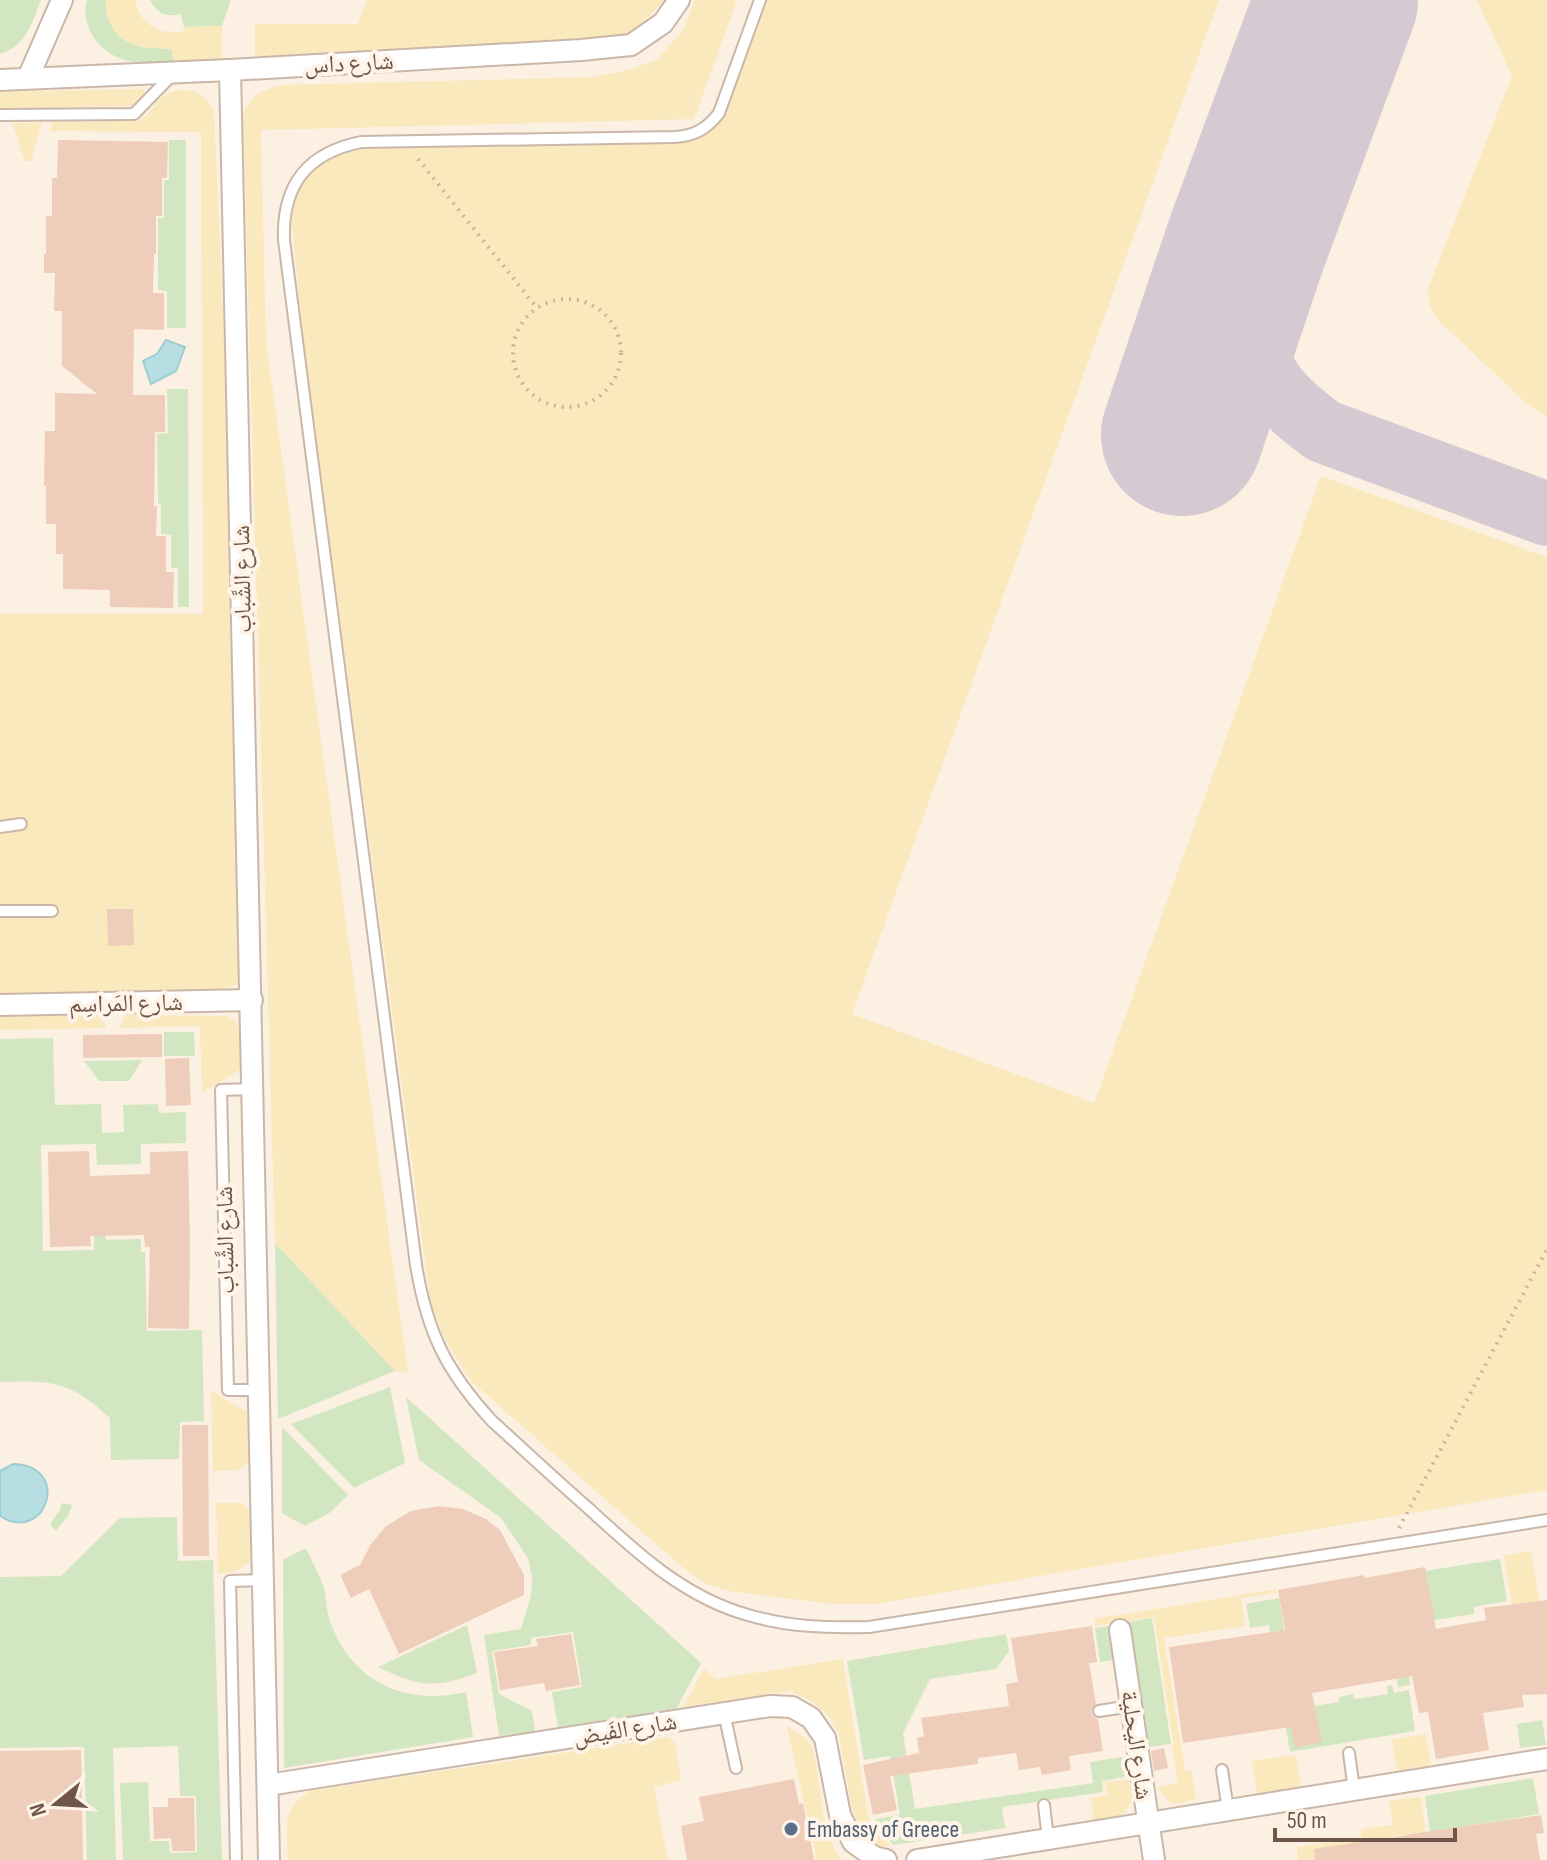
<svg xmlns="http://www.w3.org/2000/svg" width="1547" height="1860" viewBox="0 0 1547 1860" font-family="'Sofia Sans Condensed','Noto Naskh Arabic',sans-serif">
<style>
.green{fill:#d2e7c1}
.sand{fill:#f9e9bd}
.water{fill:#b7dee3;stroke:#9eced4;stroke-width:2}
.lines{fill:none;stroke-linecap:round;stroke-linejoin:round}
.taxiway{stroke:#d6c9d2;stroke-width:64}
.runway{stroke:#d6c9d2;stroke-width:162}
.building{fill:#efcdbb}
.lane-casing{stroke:#cab7a9;stroke-width:14}
.street-casing{stroke:#cab7a9;stroke-width:24}
.path{stroke:#d3b09e;stroke-width:4;stroke-dasharray:2 6;stroke-linecap:butt}
.lane{stroke:#fff;stroke-width:10}
.street{stroke:#fff;stroke-width:20}
.service-dot{fill:#5c6f8a;stroke:#fef4e7;stroke-width:3}
.labels{text-anchor:middle;stroke-width:8;stroke-linejoin:round;paint-order:stroke}
.street-label{font-size:24px;fill:#70564a;stroke:#fef4e7}
.service-label{font-size:24px;fill:#4e5e75;stroke:#fef4e7;text-anchor:start}
</style>
<rect width="100%" height="100%" fill="#fbf0e1"/>
<!-- green -->
<g class="green">
<path d="M0,0H41C32,23 26,46 0,54Z"/>
<path d="M87,0H105L108,19L140,47L173,49V61C161,62 147,64 135,62C105,59 79,31 87,0Z"/>
<path d="M150,0H231L222,26L184,27L181,14C167,18 156,13 150,0Z"/>
<path d="M169,140H186V328H167V291L158,290V218H164V180H169Z"/>
<path d="M167,389H188L189,607H178V568H171V535L161,534V504L158,503L157,434L168,433Z"/>
<path d="M164,1032H194L195,1056H164Z"/>
<path d="M53,1038L55,1105L101,1104L102,1133L124,1132L123,1105L158,1104L159,1113L186,1112V1143L141,1144V1164L97,1165L96,1144L41,1145L43,1251L94,1250V1223H105L106,1240L141,1239V1252H145L147,1331L202,1330L204,1421L180,1422L179,1459L111,1460L110,1418C70,1381 52,1380 0,1382V1039Z"/>
<path d="M142,1060L129,1081H99L84,1061Z"/>
<path d="M275,1243L395,1371L278,1419Z"/>
<path d="M390,1387L405,1463L354,1488L291,1424Z"/>
<path d="M406,1397L701,1663L676,1709L558,1727L552,1692L582,1687L573,1632L531,1638V1645L492,1651L499,1694L532,1711L535,1731L499,1736L484,1635L521,1629L531,1596L532,1577L528,1558L501,1518L419,1460Z"/>
<path d="M282,1427L348,1495L331,1512L305,1526L282,1513Z"/>
<path d="M62,1503L72,1505L68,1516L56,1531L50,1524L60,1510Z"/>
<path d="M177,1517L178,1561L213,1560L222,1860H123L120,1783L148,1782L150,1841H169L170,1853L197,1852L196,1796H180L178,1746L113,1748L116,1860H87L84,1747L0,1748V1577L61,1576L120,1518Z"/>
<path d="M306,1548C312,1561 319,1575 324,1588C327,1600 326,1612 331,1624C353,1683 407,1706 466,1692L473,1737L284,1768L283,1560Z"/>
<path d="M1500,1559L1507,1601L1474,1607V1614L1402,1625L1410,1685L1398,1687L1381,1578Z"/>
<path d="M1279,1598L1296,1702L1307,1707L1339,1702V1697L1353,1694L1354,1699L1388,1694L1387,1686L1392,1685L1394,1693L1409,1690L1415,1731L1290,1752L1269,1625L1250,1628L1246,1604Z"/>
<path d="M1152,1618L1171,1744L1149,1747L1129,1622Z"/>
<path d="M467,1625L477,1673C433,1689 420,1687 378,1667Z"/>
<path d="M1109,1626L1115,1660L1100,1662L1095,1628Z"/>
<path d="M1006,1634L1009,1651L996,1669L930,1679L903,1733L915,1809L1093,1783L1090,1762L1122,1757L1125,1777L1102,1781L1103,1792L1002,1807L1005,1828L893,1845L875,1819L900,1815L890,1756L864,1760L847,1661Z"/>
<path d="M1542,1720L1546,1745L1520,1748L1517,1724Z"/>
<path d="M1533,1778L1539,1814L1430,1832L1425,1796Z"/>
</g>
<!-- sand -->
<g class="sand">
<path d="M105,0H135C140,25 160,36 185,31L184,27L222,26V59L173,61L172,49C134,47 109,46 105,0Z"/>
<path d="M367,0H665L633,32L615,42L255,60V24H358Z"/>
<path d="M695,0H737L694,119L261,130L266,341L408,1373L395,1371L275,1243L243,113C254,92 261,91 283,85L594,77L628,70L657,60L684,29Z"/>
<path d="M764,0H1219L852,1014L1094,1103L1321,476L1547,557V1490L875,1604H833L729,1591L706,1584L682,1567L471,1381L446,1341L431,1306L303,340L291,213L294,186L319,160L360,146L685,141L714,127L728,101Z"/>
<path d="M1477,0H1547V417L1526,403L1438,320L1430,307L1428,289L1512,76Z"/>
<path d="M144,89V95L133,106L0,108V92Z"/>
<path d="M178,90C199,90 203,94 214,110L232,513L240,980L236,985L224,989L0,994V614H203L201,132L49,131L54,122L132,121L140,120L147,115L157,102L166,94Z"/>
<path d="M12,123H42L31,161H25Z"/>
<path d="M98,1014L107,1028L0,1030V1017Z"/>
<path d="M126,1015L227,1016L238,1024L246,1038V1061L240,1070L202,1093L200,1026L118,1028Z"/>
<path d="M211,1391L251,1414L253,1460L239,1470L213,1471Z"/>
<path d="M216,1503H243L254,1514L255,1559L231,1573H218Z"/>
<path d="M1531,1551L1543,1624L1523,1674L1504,1556Z"/>
<path d="M1276,1589L1277,1593L1241,1598L1245,1626L1164,1638L1185,1771L1191,1770L1196,1800L1171,1804L1157,1787L1178,1783L1172,1747L1174,1746L1154,1617L1095,1626L1094,1619Z"/>
<path d="M843,1659L868,1816L890,1846L877,1847L862,1833L852,1810L839,1734L828,1715L811,1701L790,1691L683,1707L704,1669L716,1679Z"/>
<path d="M787,1727C796,1732 807,1736 811,1746C816,1755 816,1767 818,1776C822,1806 824,1836 842,1860H817Z"/>
<path d="M1426,1734L1431,1765L1397,1771L1392,1740Z"/>
<path d="M668,1737L675,1743L681,1780L654,1787L668,1860H288C287,1830 280,1809 310,1791Z"/>
<path d="M1296,1755L1301,1789L1257,1795L1252,1761Z"/>
<path d="M1132,1779C1136,1808 1123,1820 1094,1824L1091,1798L1107,1795L1105,1782Z"/>
<path d="M1421,1797L1429,1860H1298L1297,1847L1361,1838V1829L1393,1825L1389,1801Z"/>
</g>
<!-- water -->
<g class="water">
<path d="M166,340L185,347L176,371L151,384L143,361L157,354Z"/>
<path d="M13,1464C72,1465 47,1545 0,1516V1471Z"/>
</g>
<g class="lines">
<!-- taxiway -->
<path class="taxiway" d="M1247,242C1246,296 1242,345 1277,390C1290,406 1307,419 1323,431L1547,514"/>
<!-- runway -->
<path class="runway" d="M1182,435L1247,242L1337,0"/>
</g>
<!-- building -->
<g class="building">
<path d="M58,140L168,142L167,178H162V216H156V254H154L153,293H164V330L134,329L133,395H165V432H155L154,506H157L156,536H166V572H174L173,608L110,607V590L63,589V554H56V524H46V486H44L45,431H55V393L97,394L62,366V311H54L55,273H44V254H46V216H52V178H57Z"/>
<path d="M107,909H133L134,945L108,946Z"/>
<path d="M162,1034V1057L83,1058V1035Z"/>
<path d="M189,1058L191,1105L166,1106L165,1059Z"/>
<path d="M89,1151L90,1176L150,1174V1152L188,1151L190,1246L189,1329L148,1328L150,1247H145L144,1235L90,1236L91,1246L50,1247L48,1152Z"/>
<path d="M182,1425H208L209,1556H183Z"/>
<path d="M438,1506L463,1509L486,1519L500,1530L524,1575V1595L399,1654L369,1589L351,1598L340,1575L360,1565L371,1544L386,1526L411,1511Z"/>
<path d="M1425,1567L1436,1629L1486,1620L1484,1608L1547,1600V1694L1522,1695L1524,1707L1483,1713L1489,1750L1436,1759L1428,1712L1419,1713L1412,1676L1312,1693L1322,1742L1295,1748L1291,1727L1183,1743L1169,1647L1285,1630L1278,1590L1364,1575L1365,1578Z"/>
<path d="M1092,1626L1097,1662L1089,1663L1096,1704L1091,1711L1093,1717L1098,1719L1103,1751L1069,1756L1071,1770L1042,1775L1040,1767L1019,1770L1016,1753L978,1758V1764L890,1776L897,1810L873,1815L863,1765L919,1753L917,1738L924,1736L921,1718L1009,1706L1006,1684L1018,1682L1011,1638Z"/>
<path d="M571,1634L580,1685L546,1691L544,1683L500,1690L494,1652L538,1646L536,1639Z"/>
<path d="M1164,1748L1168,1768L1154,1771L1151,1751Z"/>
<path d="M81,1750L83,1860H0V1751Z"/>
<path d="M794,1779L799,1804L803,1803L814,1860H687L681,1826L704,1821L699,1797Z"/>
<path d="M168,1798H194L195,1851H172L171,1838L154,1839L153,1807H168Z"/>
<path d="M1541,1815L1544,1833L1536,1834L1540,1860H1315L1314,1849L1371,1840V1842L1418,1833Z"/>
</g>
<g class="lines">
<defs>
<g id="lane">
<path d="M760,0L719,113C707,129 694,136 674,137L361,142C307,153 282,185 284,240L416,1265C427,1332 446,1371 492,1421C524,1450 555,1479 587,1507C635,1551 683,1597 748,1615C788,1627 827,1628 869,1627L1547,1520"/>
<path d="M0,115L134,114L173,74"/>
<path d="M0,827L21,824"/>
<path d="M0,911H52"/>
<path d="M253,1089L221,1090L228,1390H260"/>
<path d="M1099,1711L1131,1706"/>
<path d="M724,1713L736,1768"/>
<path d="M1349,1753L1354,1790"/>
<path d="M1222,1770L1228,1810"/>
<path d="M1044,1805L1048,1839"/>
<path d="M236,1860L230,1581L264,1580"/>
</g>
<g id="street">
<path d="M230,70L269,1860"/>
<path d="M28,78L62,0"/>
<path d="M0,80L230,70L581,50L631,45L663,23L679,0"/>
<path d="M0,1005L252,1000"/>
<path d="M1120,1630L1154,1860"/>
<path d="M268,1785L770,1706L792,1707L811,1718L825,1738L840,1815L853,1842L874,1857L886,1860"/>
<path d="M917,1860L1547,1759"/>
</g>
</defs>
<!-- lane casing -->
<use href="#lane" class="lane-casing"/>
<!-- street casing -->
<use href="#street" class="street-casing"/>
<!-- path -->
<g class="path">
<path d="M418,159L537,308"/>
<circle cx="567" cy="353" r="54"/>
<path d="M1399,1528L1547,1249"/>
</g>
<!-- lane -->
<use href="#lane" class="lane"/>
<!-- street -->
<use href="#street" class="street"/>
</g>
<!-- markers -->
<circle class="service-dot" cx="791" cy="1829" r="8"/>
<g class="labels">
<!-- street labels -->
<g class="street-label">
<text transform="translate(349 63) rotate(-3)" y="8">شارع داس</text>
<text transform="translate(242 579) rotate(-91)" y="8">شارع الشَّباب</text>
<text transform="translate(126 1003) rotate(-1)" y="8">شارع المَراسِم</text>
<text transform="translate(225 1240) rotate(-91)" y="8">شارع الشَّباب</text>
<text transform="translate(625 1729) rotate(-9)" y="8">شارع الفَيض</text>
<text transform="translate(1137 1745) rotate(82)" y="8">شارع اليحلية</text>
</g>
<!-- service labels -->
<g class="service-label">
<text x="807" y="1837">Embassy of Greece</text>
</g>
</g>
<!-- north arrow -->
<g transform="translate(56 1804) rotate(252)" stroke="#fef4e7" stroke-width="6" paint-order="stroke">
<path d="M0-6L14 30L0 20L-14 30Z" fill="#70564a"/>
<text y="-12" font-size="22" font-weight="bold" text-anchor="middle" fill="#70564a">N</text>
</g>
<!-- scale -->
<path d="M1275 1828v12h180v-12" fill="none" stroke="#70564a" stroke-width="4"/>
<text x="1287" y="1828" font-size="24" fill="#70564a" stroke="#fef4e7" stroke-width="6" paint-order="stroke">50 m</text>
</svg>
